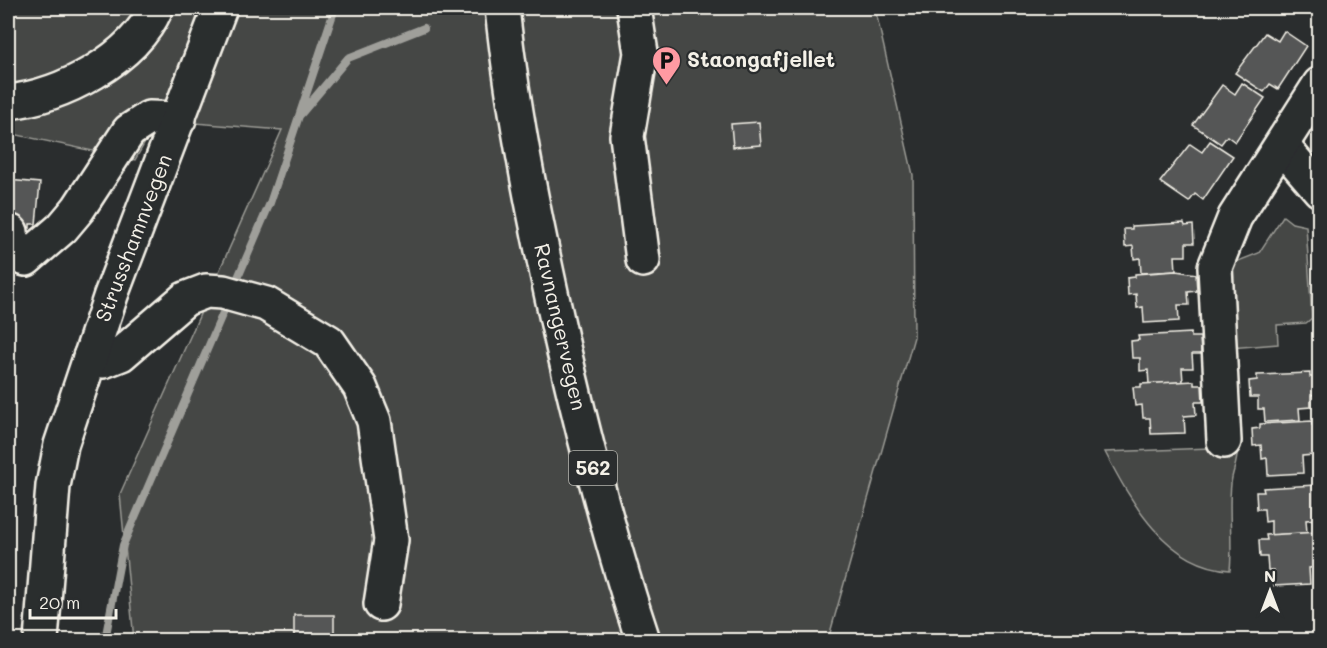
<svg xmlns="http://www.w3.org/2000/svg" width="1327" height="648" viewBox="0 0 1327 648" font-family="Mali,sans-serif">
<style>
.green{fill:#444645;stroke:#9c9c96;stroke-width:1.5}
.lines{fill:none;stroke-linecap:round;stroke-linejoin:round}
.stream{stroke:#9f9f9a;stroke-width:8}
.building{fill:#555756;stroke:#f4f1e8;stroke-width:1.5}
.minor-casing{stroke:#f4f1e8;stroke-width:38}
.major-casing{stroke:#f4f1e8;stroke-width:38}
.minor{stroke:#2a2d2e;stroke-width:33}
.major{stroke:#2a2d2e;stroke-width:33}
.labels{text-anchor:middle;stroke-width:4.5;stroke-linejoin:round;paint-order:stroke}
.shield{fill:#2a2d2e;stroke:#b7b6b0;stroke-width:1.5}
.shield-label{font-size:20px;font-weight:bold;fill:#f4f1e8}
.poi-label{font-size:21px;font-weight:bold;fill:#f4f1e8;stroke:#2a2d2e;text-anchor:start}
.street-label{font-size:21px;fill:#f4f1e8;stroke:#2a2d2e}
</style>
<rect width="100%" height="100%" fill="#2a2d2e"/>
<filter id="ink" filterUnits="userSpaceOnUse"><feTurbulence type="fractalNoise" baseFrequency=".0167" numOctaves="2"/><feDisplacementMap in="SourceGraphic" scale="12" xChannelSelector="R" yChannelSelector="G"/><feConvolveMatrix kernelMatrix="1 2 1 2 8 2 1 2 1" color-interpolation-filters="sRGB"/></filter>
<g filter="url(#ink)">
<!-- green -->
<g class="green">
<path d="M8,8H875L913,175L914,337L828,640H134L120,494L282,130L158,120L135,160L8,133Z"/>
<path d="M1283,216L1292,223L1306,226L1312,318L1306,323L1277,325L1278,344L1230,348L1228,265L1259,253Z"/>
<path d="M1237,447C1239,461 1232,471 1231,484C1228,512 1233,541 1230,570C1166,566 1131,502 1105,452Z"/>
</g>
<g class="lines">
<!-- stream -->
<g class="stream">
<path d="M301,114L348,58L424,28"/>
<path d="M233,289L270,203L335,8"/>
<path d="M105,640L123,545L228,301"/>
</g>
</g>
<!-- building -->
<g class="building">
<path d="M1284,31L1306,46L1278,89L1270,84L1264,92L1235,73L1265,33L1278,41Z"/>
<path d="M1242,83L1265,98L1235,142L1227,136L1221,144L1193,125L1222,85L1235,94Z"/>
<path d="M759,122L761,145L733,147L731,124Z"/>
<path d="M1210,141L1233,156L1203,200L1195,194L1189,202L1160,182L1190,144L1202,152Z"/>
<path d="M8,180L40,183L36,224H30V228L8,221Z"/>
<path d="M1184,223L1185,226L1193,225L1194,243H1186V256H1175L1176,271L1141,273L1140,258L1134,259L1133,246L1125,247L1124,229H1132V226Z"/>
<path d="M1176,271L1196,274L1197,291L1188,292L1189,305H1178L1179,321L1144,323L1143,307L1137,308L1136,294L1128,295L1127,278L1135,277V274Z"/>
<path d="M1191,333V337H1200L1201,354H1192L1193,368H1182L1183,382L1149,384L1148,370L1140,371V358H1132L1131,341L1139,340L1138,336Z"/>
<path d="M1310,373V377H1318L1319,394L1311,395V407L1299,408L1300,420L1265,422L1264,409H1258V397H1250L1249,381L1257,380V375Z"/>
<path d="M1194,381V385H1202L1203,402H1195L1196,415L1184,416L1185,433L1151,434L1150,418H1143L1142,405L1135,406L1133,387H1141V384Z"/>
<path d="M1312,421V425H1320V442H1314V455L1302,456L1303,473L1268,475L1267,458L1262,459L1261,445L1253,446L1252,429L1260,428V424Z"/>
<path d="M1316,485V488H1320L1318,519L1306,520L1307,533L1271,535V521L1265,522L1264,509H1257L1256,492H1264L1263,488Z"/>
<path d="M1319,532L1320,567L1309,568L1310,584L1274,586L1273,570H1268L1267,557H1260L1259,540H1267L1266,535Z"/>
<rect x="294" y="615" width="40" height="25"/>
</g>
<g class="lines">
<defs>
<g id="minor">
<path d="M634,8L641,53L627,136L643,260"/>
<path d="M8,102C62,96 133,60 156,8"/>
<path d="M1282,146L1320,190"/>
<path d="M11,232L13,255L26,259L62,228L78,209L129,131L149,118L179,119"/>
<path d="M90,357L103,361L121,354L185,299L206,291L223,292L266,304L329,342L360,387L374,421L391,540L381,604"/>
<path d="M1224,441L1215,267L1235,217L1320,84"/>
<path d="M41,640L53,486L61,445L111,295L220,8"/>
</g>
<path id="major" d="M502,8C514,122 538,235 563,347C586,446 611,544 643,640"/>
</defs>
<!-- minor casing -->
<use href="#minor" class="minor-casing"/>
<!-- major casing -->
<use href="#major" class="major-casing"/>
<!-- minor -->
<use href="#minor" class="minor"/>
<!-- major -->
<use href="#major" class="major"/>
</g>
</g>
<!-- icons -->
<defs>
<symbol id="parking-pin" viewBox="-11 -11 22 30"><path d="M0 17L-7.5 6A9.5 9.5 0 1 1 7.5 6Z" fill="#ff9aa2" stroke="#2a2d2e"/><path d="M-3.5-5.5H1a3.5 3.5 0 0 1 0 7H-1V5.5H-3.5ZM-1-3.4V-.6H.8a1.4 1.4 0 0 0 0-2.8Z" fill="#111"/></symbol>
</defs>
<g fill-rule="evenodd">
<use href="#parking-pin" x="650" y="44" width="33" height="45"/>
</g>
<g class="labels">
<!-- shield labels -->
<rect class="shield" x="569" y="451" width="48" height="34" rx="4.5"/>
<g class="shield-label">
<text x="593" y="475">562</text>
</g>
<!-- poi labels -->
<g class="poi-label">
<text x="687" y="67">Staongafjellet</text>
</g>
<!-- street labels -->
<g class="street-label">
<text transform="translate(134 238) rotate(-69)" y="7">Strusshamnvegen</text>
<text transform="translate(560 327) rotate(77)" y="7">Ravnangervegen</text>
</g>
</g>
<!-- margin -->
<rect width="1327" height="648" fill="none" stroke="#2a2d2e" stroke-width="30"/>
<rect x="15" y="15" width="1297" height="618" fill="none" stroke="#f4f1e8" stroke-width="2" filter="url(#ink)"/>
<!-- north arrow -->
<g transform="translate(1270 591)" stroke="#2a2d2e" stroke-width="4.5" paint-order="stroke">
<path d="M0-4.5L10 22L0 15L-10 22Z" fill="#f4f1e8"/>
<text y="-9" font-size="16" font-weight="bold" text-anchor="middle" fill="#f4f1e8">N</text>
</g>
<!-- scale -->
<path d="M30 609v9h86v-9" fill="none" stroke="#f4f1e8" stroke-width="3"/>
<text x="39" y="609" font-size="18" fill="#f4f1e8" stroke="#2a2d2e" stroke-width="4.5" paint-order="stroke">20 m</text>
</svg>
